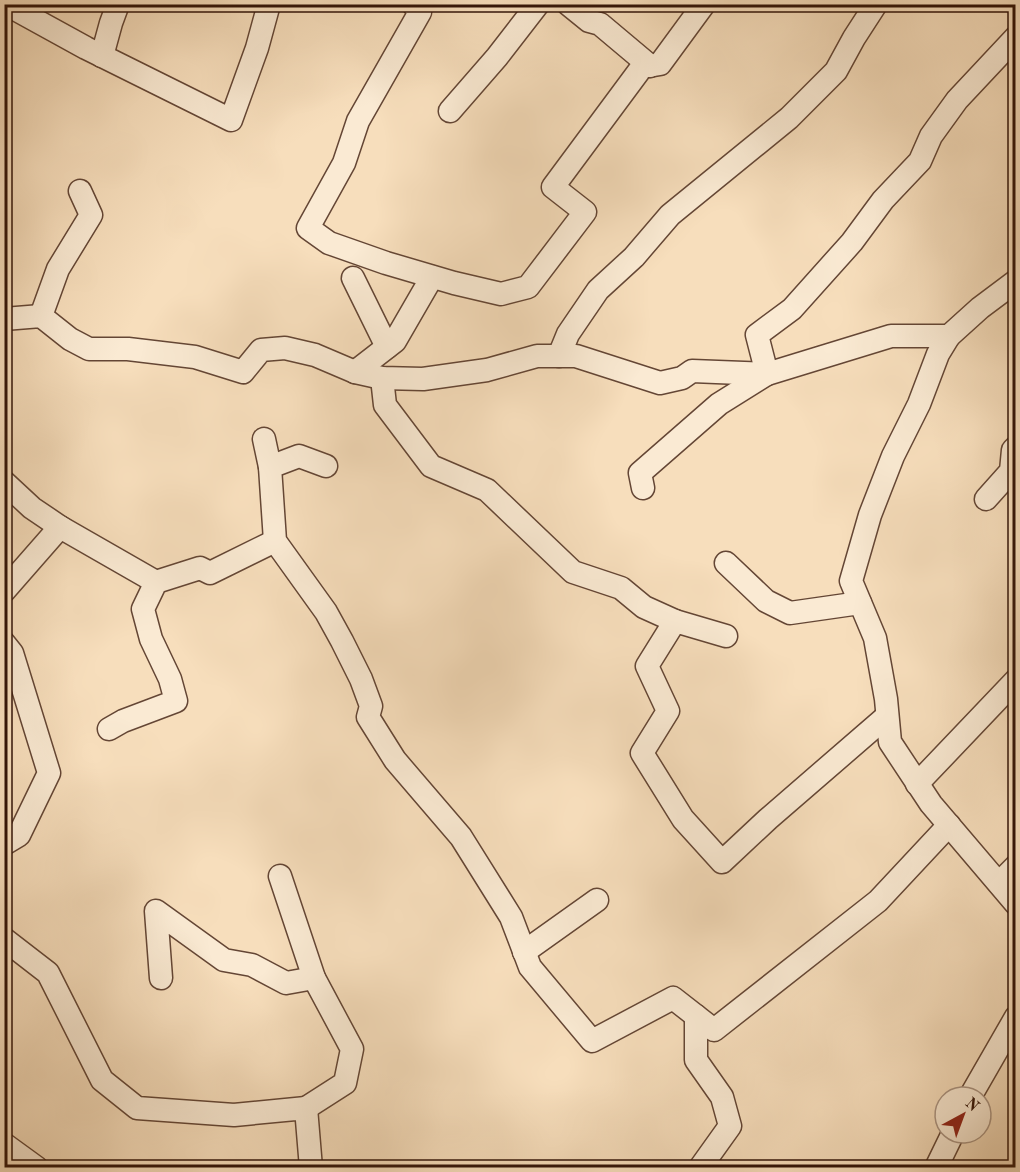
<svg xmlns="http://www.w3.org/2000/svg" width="1020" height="1172" viewBox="0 0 1020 1172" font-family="'Old Standard TT',serif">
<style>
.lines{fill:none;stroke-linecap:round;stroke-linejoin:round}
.minor-casing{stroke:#644635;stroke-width:25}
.minor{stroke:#faead3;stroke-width:22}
</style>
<rect width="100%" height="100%" fill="#f7debc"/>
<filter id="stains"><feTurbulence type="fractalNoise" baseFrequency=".00333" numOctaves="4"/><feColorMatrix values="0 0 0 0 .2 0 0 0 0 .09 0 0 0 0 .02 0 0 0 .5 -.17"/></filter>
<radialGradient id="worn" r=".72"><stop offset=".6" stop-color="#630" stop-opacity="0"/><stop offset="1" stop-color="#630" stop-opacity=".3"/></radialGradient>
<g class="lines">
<defs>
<g id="minor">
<path d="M6,4L86,48L231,120L257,48L269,4"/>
<path d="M413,4L420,12L358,121L344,163L308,228L329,243L386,263L454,283L501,294L528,287L585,212L553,187L642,67L660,64L704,4"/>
<path d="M568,4L589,21L600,24L650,66"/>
<path d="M102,56L111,23L118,4"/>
<path d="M450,111L497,57L538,4"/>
<path d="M353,278L387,347"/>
<path d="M41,316L58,269L91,215L80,191"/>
<path d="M4,319L41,316L70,339L89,349H128L195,357L243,372L261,350L285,348L315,355L355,372L382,378L423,379L487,370L537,356H576L660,383L682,378L692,371L767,374L891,336H949L980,308L1016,281"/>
<path d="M949,336L938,354L919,404L893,456L870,515L851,581L875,638L886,699L890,742L931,804L1016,904"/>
<path d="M559,356L568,334L598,290L634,257L670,215L789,118L836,71L854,38L876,4"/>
<path d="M355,372L395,341L432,277"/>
<path d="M382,378L385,405L431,466L487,490L573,572L621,588L644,607L675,621"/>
<path d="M264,439L270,467"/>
<path d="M326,466L299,456L270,467L275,541L326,612L342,641L361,679L371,706L368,717L395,760L461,837L511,917L530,967L592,1041L673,998L714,1030L878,901L949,825"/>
<path d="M4,482L32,508L63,529"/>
<path d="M643,488L640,473L719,404L767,374L757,335L792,309L852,242L883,200L920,161L931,136L957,100L1016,37"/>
<path d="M986,499L1011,471L1013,450L1016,447"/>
<path d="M726,563L766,601L790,613L860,603"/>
<path d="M4,591L60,527L156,582"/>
<path d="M726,636L675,621L647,666L668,711L642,753L683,819L722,862L768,819L887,716"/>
<path d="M4,643L12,653L49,773L19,835L4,844"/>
<path d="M109,729L123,721L176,701L170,679L151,639L143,609L156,582L200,568L210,573L275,541"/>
<path d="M917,784L1016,680"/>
<path d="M280,876L314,978L352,1049L345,1083L306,1108"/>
<path d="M999,883L1016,866"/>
<path d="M4,939L48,973L102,1080L137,1108L234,1115L306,1108L311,1168"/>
<path d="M524,952L597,900"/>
<path d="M161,978L156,911L224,960L252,965L286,983L314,978"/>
<path d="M696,1016V1060L722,1097L730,1126L700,1168"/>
<path d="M970,1097L1016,1017"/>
<path d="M4,1144L37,1168"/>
<path d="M936,1168L953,1133"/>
</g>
</defs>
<!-- minor casing -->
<use href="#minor" class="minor-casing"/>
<!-- minor -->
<use href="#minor" class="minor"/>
</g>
<!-- margin -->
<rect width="1020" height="1172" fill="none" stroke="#f7debc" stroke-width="24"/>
<rect x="6" y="6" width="1008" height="1160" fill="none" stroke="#331408" stroke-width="3"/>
<rect x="12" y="12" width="996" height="1148" fill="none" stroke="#331408" stroke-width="1.5"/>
<!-- north arrow -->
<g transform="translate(963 1115) rotate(41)"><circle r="28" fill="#faead3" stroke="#aa9482" stroke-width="1.5"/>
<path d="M0-4.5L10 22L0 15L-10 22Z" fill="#8f2418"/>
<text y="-9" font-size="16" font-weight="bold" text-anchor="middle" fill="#331408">N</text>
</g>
<rect width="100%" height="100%" filter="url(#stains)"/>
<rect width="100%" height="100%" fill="url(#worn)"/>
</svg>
